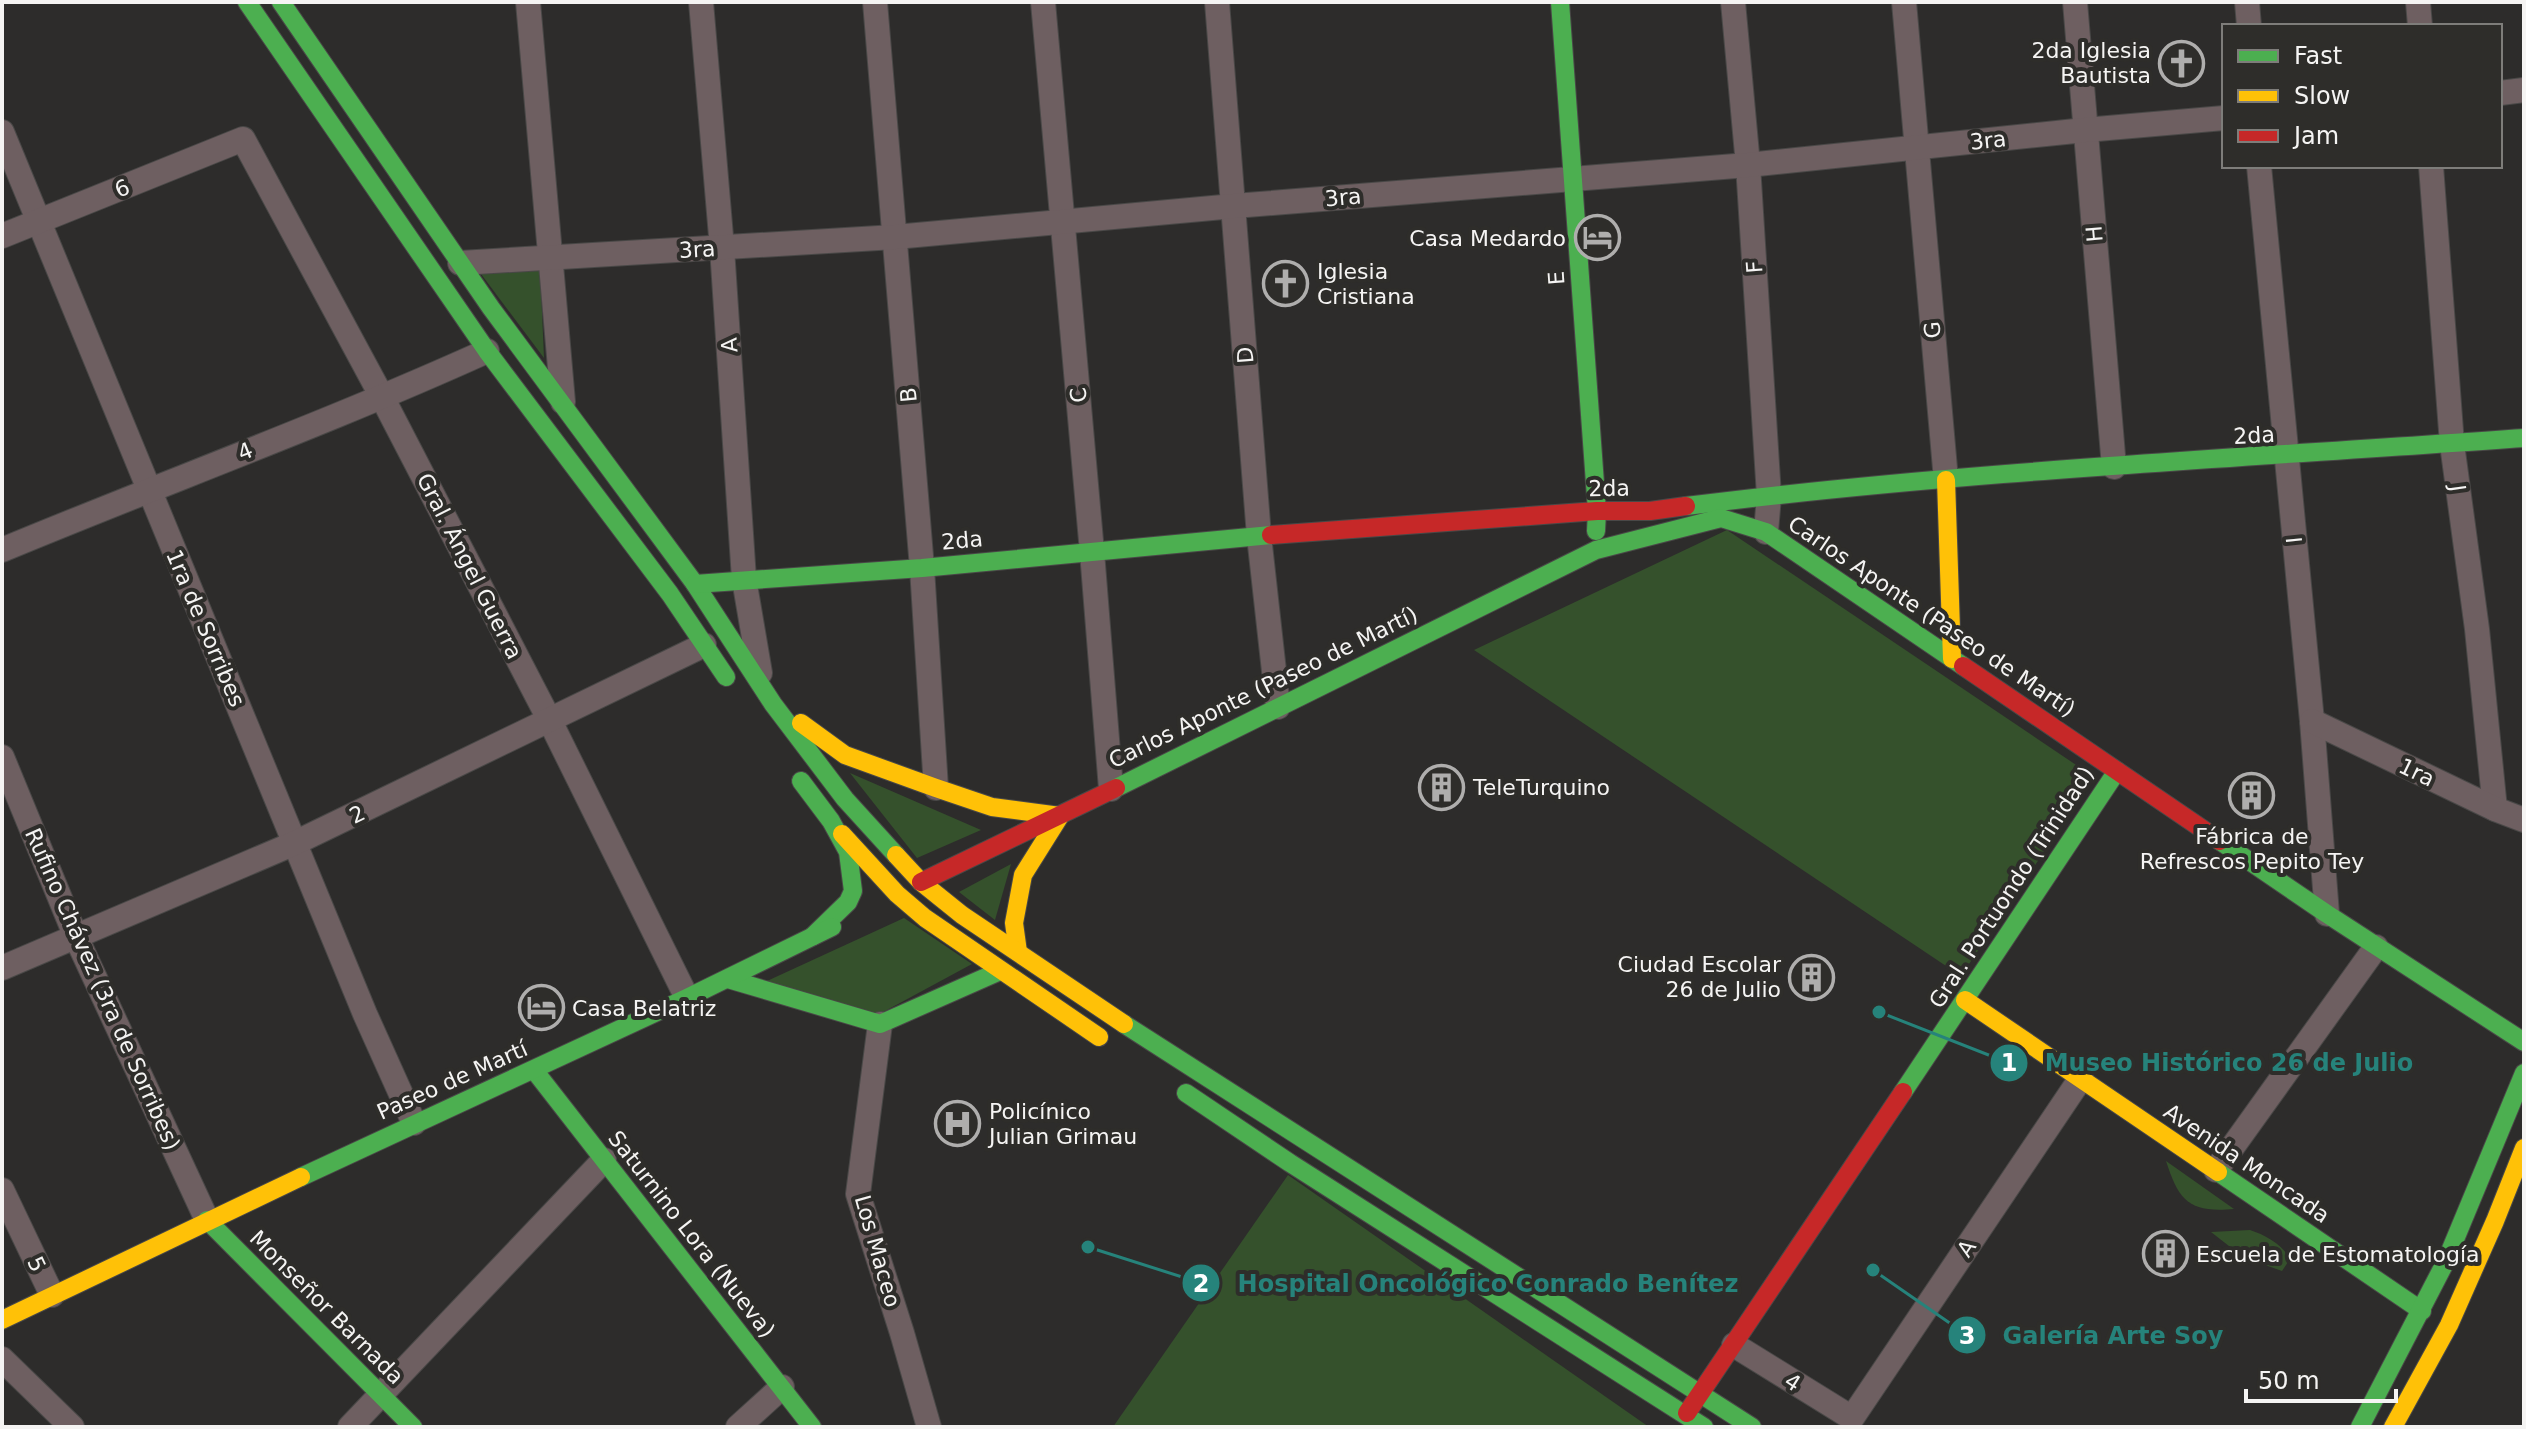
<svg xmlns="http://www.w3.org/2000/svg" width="2526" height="1429" viewBox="0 0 2526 1429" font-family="'DejaVu Sans',sans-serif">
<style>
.green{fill:#35512c}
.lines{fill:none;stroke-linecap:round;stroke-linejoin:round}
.street-casing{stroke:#494847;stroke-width:26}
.fast-casing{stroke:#494847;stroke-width:20}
.slow-casing{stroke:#494847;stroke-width:20}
.jam-casing{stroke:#494847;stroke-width:20}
.street{stroke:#6e5f61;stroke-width:24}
.fast{stroke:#4caf50;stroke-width:18}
.slow{stroke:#ffc107;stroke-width:18}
.jam{stroke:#c62828;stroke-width:18}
.labels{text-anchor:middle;stroke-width:8;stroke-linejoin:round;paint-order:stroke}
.poi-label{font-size:22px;fill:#f5f4f3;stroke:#2e2d2a;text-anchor:start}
.street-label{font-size:22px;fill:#f5f4f3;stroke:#2e2d2a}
.leader{fill:none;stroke:#26837b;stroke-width:3}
.callout-dot{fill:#26837b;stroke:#2e2d2a;stroke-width:3}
.mark-label{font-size:24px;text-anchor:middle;font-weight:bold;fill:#fff}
.callout-label{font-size:24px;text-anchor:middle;font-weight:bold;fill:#26837b;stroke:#2e2d2a;stroke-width:8;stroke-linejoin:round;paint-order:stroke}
</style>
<rect width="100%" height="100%" fill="#2d2c2b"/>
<!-- green -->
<g class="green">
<path d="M540,267L544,358L481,274Z"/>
<path d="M1727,530L2094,777L1961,976L1474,650Z"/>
<path d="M850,773L981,830L917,858Z"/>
<path d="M1011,864L995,920L959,892Z"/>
<path d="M904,918L972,964L874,1017L767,981Z"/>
<path d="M2166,1161L2234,1209C2189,1213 2179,1201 2166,1161Z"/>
<path d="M1288,1175L1649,1427H1113Z"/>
<path d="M2250,1230C2265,1235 2282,1244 2290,1259L2282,1271L2265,1265L2252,1264L2211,1232Z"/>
</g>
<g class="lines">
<defs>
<g id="street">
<path d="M528,2L563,402"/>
<path d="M701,2L722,248L744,579L760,673"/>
<path d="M875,2L922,568L936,788"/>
<path d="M1043,2L1092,552L1111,789"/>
<path d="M1217,2L1259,536L1278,707"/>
<path d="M1733,2L1748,165L1769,496L1766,532"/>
<path d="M1904,2L1946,480"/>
<path d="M2075,2L2114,467"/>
<path d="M2247,2L2249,26"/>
<path d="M2418,2L2420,26"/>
<path d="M2500,93L2524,90"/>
<path d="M2,132L365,1014L414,1123"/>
<path d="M2259,166L2312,721L2327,914"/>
<path d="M2431,166L2452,444L2477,629L2495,809"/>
<path d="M2,236L243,139L382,397L550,721L687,998"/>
<path d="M460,263L895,237L1234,206L1748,165L2085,130L2224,118"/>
<path d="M2,550C163,483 328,423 487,351"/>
<path d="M2312,721L2495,809L2524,820"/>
<path d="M2,757L76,937L207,1220"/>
<path d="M2,968L295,843L704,645"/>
<path d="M880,1024L858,1194L902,1333L929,1427"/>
<path d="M2216,1170L2376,947"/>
<path d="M2,1190L52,1295"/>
<path d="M1734,1345L1852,1418L2081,1078"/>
<path d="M2,1359L72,1427"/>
<path d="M350,1427L604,1160"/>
<path d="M738,1427L782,1387"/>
</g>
<g id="fast">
<path d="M247,2L487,351L670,594L726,677"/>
<path d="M281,2L491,308L695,584L773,704L845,799L896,855"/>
<path d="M1560,2L1597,511L1596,531"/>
<path d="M1686,506C1964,471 2245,458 2524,438"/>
<path d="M695,584L922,568L1271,535"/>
<path d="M801,781L831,821L848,852L853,891L848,902L813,936"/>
<path d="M1116,788L1596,550L1721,518L1766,532L1963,666"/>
<path d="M2220,841L2327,914L2524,1042"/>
<path d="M728,979L880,1024L1000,971"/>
<path d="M1124,1024L1752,1427"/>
<path d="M534,1070L812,1427"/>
<path d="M1903,1092L2117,771"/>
<path d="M1186,1093L1290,1163L1704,1427"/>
<path d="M2218,1172L2422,1311"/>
<path d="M301,1177L687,998L832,927"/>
<path d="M207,1220L413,1427"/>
<path d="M2360,1427L2446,1261L2524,1073"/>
</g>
<g id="slow">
<path d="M1946,480L1952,659"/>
<path d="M801,723L845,755L936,788L992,807L1060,816L1023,875L1014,923L1018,952"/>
<path d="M842,834L897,894L925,918L1099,1037"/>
<path d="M896,855L921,882L962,915L1124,1024"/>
<path d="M1965,1000L2218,1172"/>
<path d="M2,1320L301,1177"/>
<path d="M2393,1427L2449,1325L2495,1221L2524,1148"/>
</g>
<g id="jam">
<path d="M1271,535L1597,511H1650L1686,506"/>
<path d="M1963,666L2220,841"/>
<path d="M921,882L1116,788"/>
<path d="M1687,1413L1903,1092"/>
</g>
</defs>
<!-- street casing -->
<use href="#street" class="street-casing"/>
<!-- fast casing -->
<use href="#fast" class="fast-casing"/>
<!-- slow casing -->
<use href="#slow" class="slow-casing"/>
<!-- jam casing -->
<use href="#jam" class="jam-casing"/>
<!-- street -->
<use href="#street" class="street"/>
<!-- fast -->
<use href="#fast" class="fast"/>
<!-- slow -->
<use href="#slow" class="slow"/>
<!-- jam -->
<use href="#jam" class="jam"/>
</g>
<!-- icons -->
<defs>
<symbol id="church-ring" viewBox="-11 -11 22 22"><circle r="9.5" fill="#2e2d2a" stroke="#afaead" stroke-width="1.5"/><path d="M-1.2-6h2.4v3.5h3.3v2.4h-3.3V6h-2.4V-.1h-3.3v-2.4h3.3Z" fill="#afaead"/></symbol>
<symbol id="hotel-ring" viewBox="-11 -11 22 22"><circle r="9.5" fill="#2e2d2a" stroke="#afaead" stroke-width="1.5"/><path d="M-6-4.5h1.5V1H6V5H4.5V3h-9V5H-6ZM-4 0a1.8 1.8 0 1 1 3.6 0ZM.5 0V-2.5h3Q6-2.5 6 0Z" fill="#afaead"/></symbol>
<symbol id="building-ring" viewBox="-11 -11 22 22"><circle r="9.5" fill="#2e2d2a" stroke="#afaead" stroke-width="1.5"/><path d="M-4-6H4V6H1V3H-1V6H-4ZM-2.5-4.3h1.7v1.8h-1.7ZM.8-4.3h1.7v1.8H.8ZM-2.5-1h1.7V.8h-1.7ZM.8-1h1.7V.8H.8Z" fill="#afaead"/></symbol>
<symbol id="hospital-ring" viewBox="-11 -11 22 22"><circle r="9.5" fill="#2e2d2a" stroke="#afaead" stroke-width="1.5"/><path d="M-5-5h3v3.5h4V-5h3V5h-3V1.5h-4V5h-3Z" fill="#afaead"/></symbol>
</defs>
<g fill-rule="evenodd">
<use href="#church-ring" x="2156" y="38" width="51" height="51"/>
<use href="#hotel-ring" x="1572" y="212" width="51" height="51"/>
<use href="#church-ring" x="1260" y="258" width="51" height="51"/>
<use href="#building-ring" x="1416" y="762" width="51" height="51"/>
<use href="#building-ring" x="2226" y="770" width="51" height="51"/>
<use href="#building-ring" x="1786" y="952" width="51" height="51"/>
<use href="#hotel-ring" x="516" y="982" width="51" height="51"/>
<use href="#hospital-ring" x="932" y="1098" width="51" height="51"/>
<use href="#building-ring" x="2140" y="1228" width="51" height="51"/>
</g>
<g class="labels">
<!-- poi labels -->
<g class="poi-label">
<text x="2151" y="58" text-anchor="end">2da Iglesia<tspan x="2151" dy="25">Bautista</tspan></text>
<text x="1566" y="246" text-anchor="end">Casa Medardo</text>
<text x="1317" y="279">Iglesia<tspan x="1317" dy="25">Cristiana</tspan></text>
<text x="1473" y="795">TeleTurquino</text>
<text x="2252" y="844" text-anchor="middle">Fábrica de<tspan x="2252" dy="25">Refrescos Pepito Tey</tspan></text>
<text x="1781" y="972" text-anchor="end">Ciudad Escolar<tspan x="1781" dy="25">26 de Julio</tspan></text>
<text x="572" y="1016">Casa Belatriz</text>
<text x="989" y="1119">Policínico<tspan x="989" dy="25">Julian Grimau</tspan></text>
<text x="2196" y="1262">Escuela de Estomatología</text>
</g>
<!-- street labels -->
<g class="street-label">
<text transform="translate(1988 140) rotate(-6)" y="8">3ra</text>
<text transform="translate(122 188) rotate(-22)" y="8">6</text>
<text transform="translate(1343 197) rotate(-5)" y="8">3ra</text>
<text transform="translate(2094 234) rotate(-95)" y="8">H</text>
<text transform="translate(697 249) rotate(-3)" y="8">3ra</text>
<text transform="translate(1754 267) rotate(-94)" y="8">F</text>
<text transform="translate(1556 278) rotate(-94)" y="8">E</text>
<text transform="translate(1932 330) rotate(-95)" y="8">G</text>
<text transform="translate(729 345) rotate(-94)" y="8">A</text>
<text transform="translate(1245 355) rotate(-94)" y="8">D</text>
<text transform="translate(908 395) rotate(-95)" y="8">B</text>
<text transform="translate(1078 395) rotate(-95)" y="8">C</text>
<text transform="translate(2254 435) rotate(-3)" y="8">2da</text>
<text transform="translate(245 451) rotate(-22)" y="8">4</text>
<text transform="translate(1609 488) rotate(-1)" y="8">2da</text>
<text transform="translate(2458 488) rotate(82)" y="8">J</text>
<text transform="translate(962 540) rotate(-5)" y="8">2da</text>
<text transform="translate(2294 540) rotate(-96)" y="8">I</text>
<text transform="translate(470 566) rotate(63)" y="8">Gral. Ángel Guerra</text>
<text transform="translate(1932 616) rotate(34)" y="8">Carlos Aponte (Paseo de Martí)</text>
<text transform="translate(206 628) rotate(67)" y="8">1ra de Sorribes</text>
<text transform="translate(1263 687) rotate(-26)" y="8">Carlos Aponte (Paseo de Martí)</text>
<text transform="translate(2417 772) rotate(26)" y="8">1ra</text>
<text transform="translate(357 814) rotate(-26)" y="8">2</text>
<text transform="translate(2011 887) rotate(-57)" y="8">Gral. Portuondo (Trinidad)</text>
<text transform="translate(103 989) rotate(66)" y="8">Rufino Chávez (3ra de Sorribes)</text>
<text transform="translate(452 1080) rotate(-24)" y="8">Paseo de Martí</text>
<text transform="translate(2247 1163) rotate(34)" y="8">Avenida Moncada</text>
<text transform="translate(692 1234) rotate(52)" y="8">Saturnino Lora (Nueva)</text>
<text transform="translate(1966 1248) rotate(-56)" y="8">A</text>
<text transform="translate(878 1251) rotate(74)" y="8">Los Maceo</text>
<text transform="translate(37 1264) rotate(65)" y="8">5</text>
<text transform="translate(327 1307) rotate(45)" y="8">Monseñor Barnada</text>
<text transform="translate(1793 1382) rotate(32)" y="8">4</text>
</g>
</g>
<!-- callouts -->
<path class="leader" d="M1879 1012L2009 1063M1088 1247L1201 1283M1873 1270L1967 1335"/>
<g class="callout-dot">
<circle cx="1879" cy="1012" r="8"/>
<circle cx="1088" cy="1247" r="8"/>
<circle cx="1873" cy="1270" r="8"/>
<circle cx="2009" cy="1063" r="20"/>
<circle cx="1201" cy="1283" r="20"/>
<circle cx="1967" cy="1335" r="20"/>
</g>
<g class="mark-label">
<text x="2009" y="1071">1</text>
<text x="1201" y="1292">2</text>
<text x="1967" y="1344">3</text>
</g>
<g class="callout-label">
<text x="2229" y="1071">Museo Histórico 26 de Julio</text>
<text x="1488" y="1292">Hospital Oncológico Conrado Benítez</text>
<text x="2113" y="1344">Galería Arte Soy</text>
</g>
<!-- border -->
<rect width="2526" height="1429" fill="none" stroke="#f5f4f3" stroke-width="8"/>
<!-- legend -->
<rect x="2222" y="24" width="280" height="144" fill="#2e2d2a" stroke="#7e7d7a" stroke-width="2"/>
<rect x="2238" y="50" width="40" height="12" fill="#4caf50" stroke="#7e7d7a" stroke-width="2"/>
<text x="2294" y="64" font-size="24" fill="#f5f4f3">Fast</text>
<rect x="2238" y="90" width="40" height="12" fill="#ffc107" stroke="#7e7d7a" stroke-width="2"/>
<text x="2294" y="104" font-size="24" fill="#f5f4f3">Slow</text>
<rect x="2238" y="130" width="40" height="12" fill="#c62828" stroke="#7e7d7a" stroke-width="2"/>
<text x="2294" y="144" font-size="24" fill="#f5f4f3">Jam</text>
<!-- scale -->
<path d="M2246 1389v12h150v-12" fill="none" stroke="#f5f4f3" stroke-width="4"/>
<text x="2258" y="1389" font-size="24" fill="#f5f4f3" stroke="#2e2d2a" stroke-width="6" paint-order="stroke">50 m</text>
</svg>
